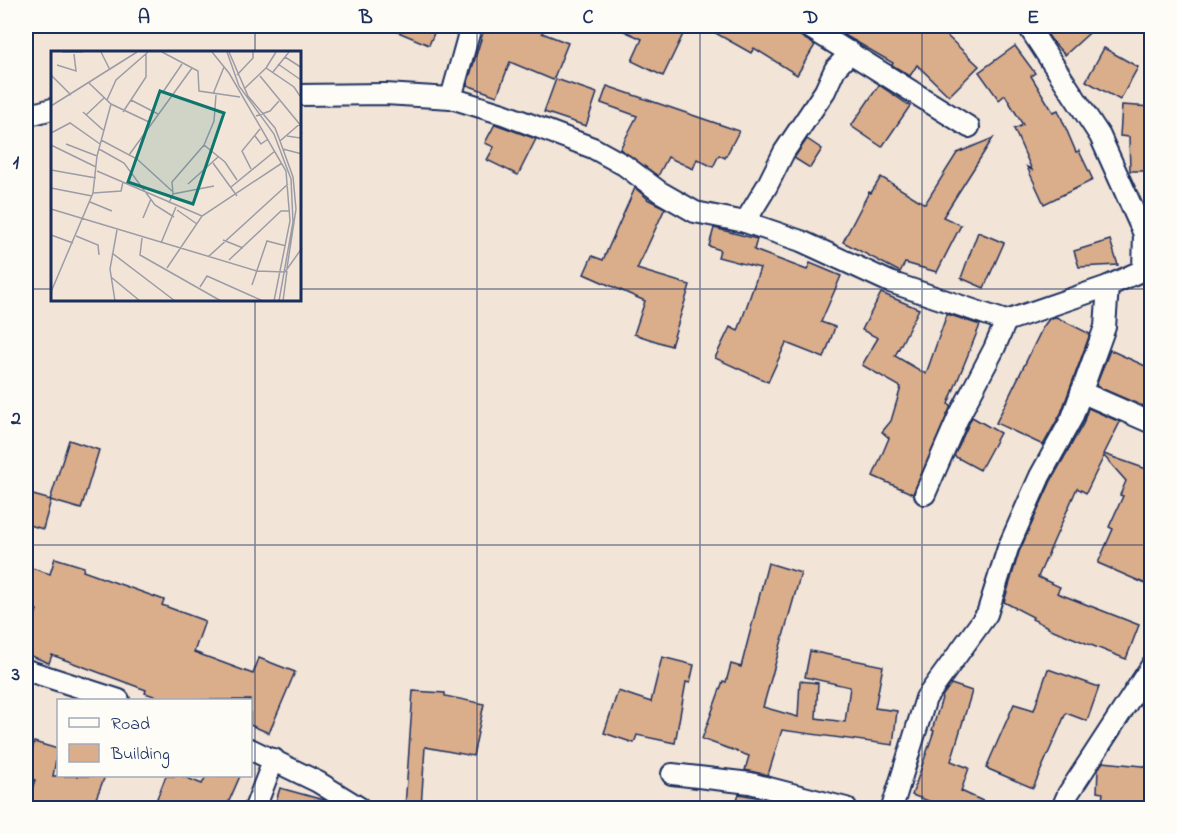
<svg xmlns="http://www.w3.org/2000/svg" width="1177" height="834" viewBox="0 0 1177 834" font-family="'Indie Flower',sans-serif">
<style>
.building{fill:#daad8b;stroke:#1b2f5e;stroke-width:1.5}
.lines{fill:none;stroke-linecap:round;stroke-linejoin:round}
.street-casing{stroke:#1b2f5e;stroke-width:24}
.street{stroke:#fdfcf7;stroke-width:20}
.grid{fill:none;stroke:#1b2f5e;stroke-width:1.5;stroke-opacity:0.55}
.inset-road{fill:none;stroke:#9c9ca7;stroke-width:1.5}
.view{fill:#0f766e;fill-opacity:0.15;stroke:#0f766e;stroke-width:3}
.inset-edge{fill:none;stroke:#1b2f5e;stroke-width:3}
.neatline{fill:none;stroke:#1b2f5e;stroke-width:2}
.grid-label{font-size:20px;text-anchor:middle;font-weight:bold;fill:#1b2f5e}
</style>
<rect width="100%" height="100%" fill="#f2e4d7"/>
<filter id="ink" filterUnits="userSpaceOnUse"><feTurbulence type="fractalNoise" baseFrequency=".0167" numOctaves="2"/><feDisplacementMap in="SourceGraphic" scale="12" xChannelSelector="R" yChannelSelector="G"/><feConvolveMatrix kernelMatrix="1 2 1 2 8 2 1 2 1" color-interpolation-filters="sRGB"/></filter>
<g filter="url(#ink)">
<!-- building -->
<g class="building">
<path d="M384,26H437L429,45Z"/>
<path d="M485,26H545L542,33L568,43L553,80L510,62L497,96L467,85Z"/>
<path d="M613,26H687L663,76L632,61L642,39Z"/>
<path d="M703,26H784L815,45L797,75L754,48L751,53Z"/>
<path d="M829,26H952L945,34L979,66L949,96L917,65L910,76L892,65L893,63Z"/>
<path d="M1042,26H1097L1065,55L1052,41Z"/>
<path d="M1015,46L1035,73L1031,76L1053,112L1058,110L1076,152L1079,151L1093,180L1044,204L1027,167L1032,170L1014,129L1023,125L1005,95L999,100L979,72Z"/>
<path d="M1104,48L1138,67L1120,100L1086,81Z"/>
<path d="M556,79L597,93L586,126L544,112Z"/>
<path d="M879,85L910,106L882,147L851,126Z"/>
<path d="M607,86L739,131L725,158L719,155L713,167L697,159L693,169L668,157L658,176L620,149L637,116L601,103Z"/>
<path d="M1122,105L1152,107V171H1130L1129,137L1120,136Z"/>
<path d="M495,124L536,139L518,175L487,160L494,147L485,143Z"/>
<path d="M993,138L943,217L961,225L937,272L905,263L900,272L843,242L869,192L871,193L881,177L925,204L957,153Z"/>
<path d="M807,139L822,149L810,168L794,158Z"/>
<path d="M635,188L647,198V199L665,208L637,269L690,285L671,346L634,334L645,301L584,274L592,256L603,260Z"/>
<path d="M714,228L757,239L754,250L807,270L810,263L841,276L821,322L835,327L824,358L786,343L768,382L715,358L730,327L738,331L760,268L718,257L720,250L709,246Z"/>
<path d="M978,232L1004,243L984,288L961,278Z"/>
<path d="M1110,240L1118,265L1079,267L1074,251Z"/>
<path d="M881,293L919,309L895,356L926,374L947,314L980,325L948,404L951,406L913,494L873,476L889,438L882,432L891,421L901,387L862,365L878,338L862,330Z"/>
<path d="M1056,317L1090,334L1061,413L1043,445L996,423L1043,327L1049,319Z"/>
<path d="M1110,350L1152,369V407L1140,405L1096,386Z"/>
<path d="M1088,408L1120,422L1104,454L1152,471L1146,490L1152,492V576L1148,585L1098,563L1113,529L1109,527L1123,496L1120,495L1126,481L1104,456L1086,493L1077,488L1038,577L1060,587L1057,593L1139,625L1126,659L1048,628V627L1032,619L1033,617L1004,602L1019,552L1051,481L1083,424Z"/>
<path d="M972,417L1000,433L980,470L954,456Z"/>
<path d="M69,440L99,450L81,509L50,500Z"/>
<path d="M26,493L51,500L43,529L26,524Z"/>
<path d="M55,558L84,567L83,571L164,600L162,605L205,621L194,652L253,674L259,658L295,672L269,733L250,725V700H166L145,693L146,690L52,655L49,663L26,654V642L37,610L26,607V566L50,574Z"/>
<path d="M768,563L801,573L763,707L798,717L800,681L818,683L816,718L845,722L850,687L805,677L810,651L883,666L875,708L897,711L893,745L782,730L768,775L745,770L749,756L702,739L723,681L726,682L731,664L741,667Z"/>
<path d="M662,657L694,665L690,683L686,682L675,743L637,735L634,743L604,733L618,691L651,702Z"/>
<path d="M1048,669L1099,687L1087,721L1066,713L1033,788L986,768L1014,704L1034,710Z"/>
<path d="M951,684L972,691L951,761L969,768L961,791L998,808H948L912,795L934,731L932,730L943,695Z"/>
<path d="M413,691L445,693V696L484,704L473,756L425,747L421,808H405Z"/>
<path d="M34,742L58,749L53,776H105L92,808H26L35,780L26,777Z"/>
<path d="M1103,762L1152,767V808H1101L1103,793L1097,792L1098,769Z"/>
<path d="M166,776H182L202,784L206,776H240L226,808H153Z"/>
<path d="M280,788L327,801L335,808H274Z"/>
<path d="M739,794L761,798L758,808L736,802Z"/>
</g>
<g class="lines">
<defs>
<g id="street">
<path d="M807,26L969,127"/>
<path d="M1028,26L1100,136L1144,234L1143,270L1152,272"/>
<path d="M300,95L385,94L451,98L503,114L593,148L624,165L660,192L695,212L745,222L801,241L890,282L1006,321L1108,286L1143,270"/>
<path d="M451,98L471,26"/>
<path d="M26,116L52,109"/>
<path d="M745,222L767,186L784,152L825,91L835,69L851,52"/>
<path d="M1081,392L1152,423"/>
<path d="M925,494L958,418L994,349L1006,321"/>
<path d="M26,670L119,700"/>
<path d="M250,749L318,782L360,808"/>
<path d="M672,774L750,783L846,808"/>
<path d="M255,808L274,759"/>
<path d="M892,808L926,698L987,614L1008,548L1040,476L1072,418L1105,327L1108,286"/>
<path d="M1062,808L1068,794L1152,665"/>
</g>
</defs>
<!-- street casing -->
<use href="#street" class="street-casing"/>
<!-- street -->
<use href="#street" class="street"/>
</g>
</g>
<!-- grid -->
<path class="grid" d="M255,26V52M477,26V808M700,26V808M922,26V808M26,289H52M300,289H1152M255,300V808M26,545H1152"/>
<!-- overview -->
<g transform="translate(51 51)">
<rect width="250" height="250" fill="#f2e4d7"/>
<path class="inset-road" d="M11,1H32M50,1L59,19M111,1L147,20L148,40L189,46M161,1L178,22L235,120L239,170L223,250M176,1L188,35L223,83L240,128L242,171L228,250M178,1L197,45L224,77L229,90M234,6L251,17M227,13L250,29M6,14L25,20L23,3M215,17L225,1M222,21L238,1M0,24L20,44M186,24L202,7V1M209,25L251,76M38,32L60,53L98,71M193,38L215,17L243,36L249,45M112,41L131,13M162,43L173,16M56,49L65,29L97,1M80,49L107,63M0,55L86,1M32,61L52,79M72,61L95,26V3M35,64L53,47M205,65L219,60L228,50M0,82L19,72L49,93M204,85L210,93L217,88M236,85L249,87L251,81M50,89L86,108L121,140M15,93L46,105M0,94L45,116M153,94L174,111L186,129M48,98L73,112L104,154L123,166M232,98L251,103M78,104L141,17M162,112L186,145M200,118L191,100L209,78M0,119L45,127M46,120L151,165M137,133L167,106M180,136L224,100M0,137L41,145M42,142L70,140L72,131M122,143L121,131L153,94L163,70L165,44M39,151L61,160M118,152L122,143L163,135M0,158L206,220L234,221L251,197M126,159L146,173M92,167L100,148M0,184L22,192M25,185L47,194L48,204M91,187L89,204L170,250M172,189L192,197M110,192L125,156M61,202L124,250M157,206L237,133M178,209L230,160H239M116,217L151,165L231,112M236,217L245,158L242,126L229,90L251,71M60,226L89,250M201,234L216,190L235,195M149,236L156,225L212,250M0,241L42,142L46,105L60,53M64,250L59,218L66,179M232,250L236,220"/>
<path class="view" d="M109,40L173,62L142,153L77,131Z"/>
<rect width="250" height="250" class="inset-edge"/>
</g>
<!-- margin -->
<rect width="1177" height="834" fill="none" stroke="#fdfcf7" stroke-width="66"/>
<!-- legend -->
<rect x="57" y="699" width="195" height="78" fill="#fdfcf7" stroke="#a3aaba" stroke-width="1.5"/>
<rect x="69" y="718" width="30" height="9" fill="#fdfcf7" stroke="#a3aaba" stroke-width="1.5"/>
<text x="111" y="729" font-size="18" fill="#1b2f5e">Road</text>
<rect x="69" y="744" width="30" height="18" fill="#daad8b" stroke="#a3aaba" stroke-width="1.5"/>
<text x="111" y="759" font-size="18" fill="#1b2f5e">Building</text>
<rect x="33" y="33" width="1111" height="768" class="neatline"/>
<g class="grid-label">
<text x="144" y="23">A</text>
<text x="366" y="23">B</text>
<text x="588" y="23">C</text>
<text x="811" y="23">D</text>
<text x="1033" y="23">E</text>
<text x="16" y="168">1</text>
<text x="16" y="424">2</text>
<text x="16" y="680">3</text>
</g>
</svg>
